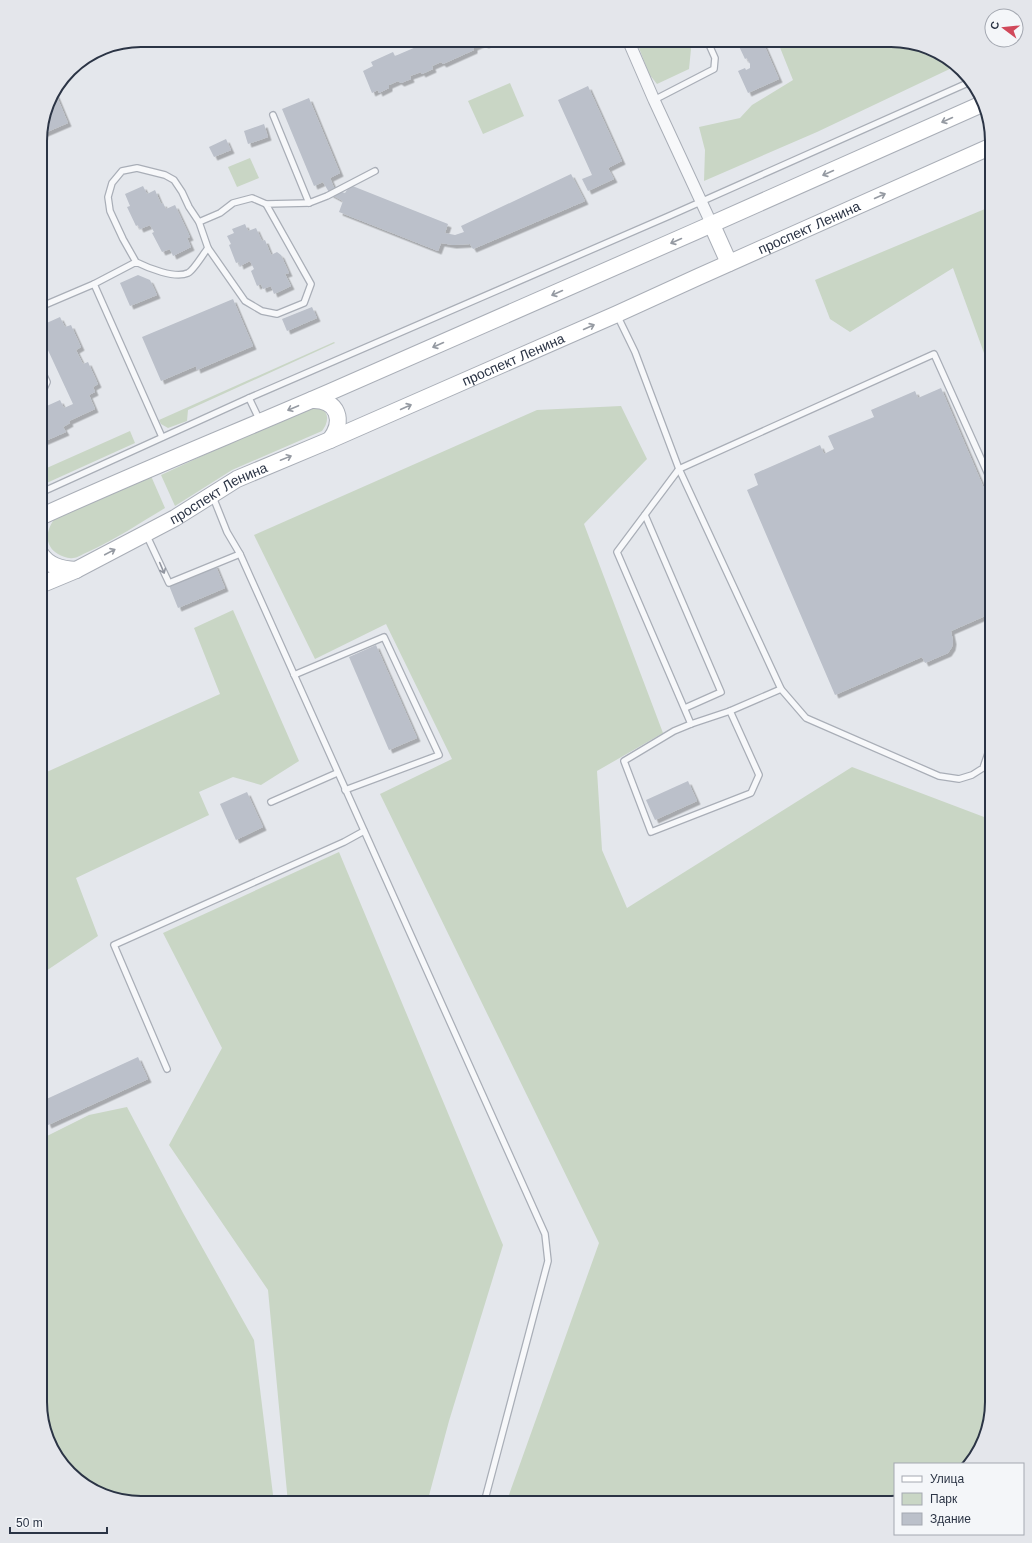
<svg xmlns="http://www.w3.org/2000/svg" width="1032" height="1543" viewBox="0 0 1032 1543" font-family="Arial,sans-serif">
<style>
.green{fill:#c9d6c5}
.building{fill:#bbc0ca;filter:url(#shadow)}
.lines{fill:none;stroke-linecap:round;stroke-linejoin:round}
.service-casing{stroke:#a9aeb7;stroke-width:8}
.minor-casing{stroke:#a9aeb7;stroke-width:13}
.secondary-casing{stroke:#a9aeb7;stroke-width:18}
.service{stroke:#f7f8fa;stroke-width:5.5}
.minor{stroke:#f7f8fa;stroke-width:11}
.secondary{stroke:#fff;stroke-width:16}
.oneway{stroke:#959aa2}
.oneway2{stroke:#9196a0}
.labels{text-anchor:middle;stroke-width:4;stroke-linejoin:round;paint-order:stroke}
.street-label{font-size:14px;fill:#2b3445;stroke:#f4f6f9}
.rim{fill:none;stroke:#2b3445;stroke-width:2}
</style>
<defs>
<filter id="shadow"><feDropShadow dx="3.5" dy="3.5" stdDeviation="0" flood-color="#0004"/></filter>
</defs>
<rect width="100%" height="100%" fill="#e4e7ec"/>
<!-- green -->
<g class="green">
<path d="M636,40H688L691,49L689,69L657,84L649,74Z"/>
<path d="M777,40H898L947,57L956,66L817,132L704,181L705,150L699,127L740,118L752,105L793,80Z"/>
<path d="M510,83L524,116L483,134L468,101Z"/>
<path d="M250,158L259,178L237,187L228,167Z"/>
<path d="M992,206V375L953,268L850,332L830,319L815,280Z"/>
<path d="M334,342L335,343L188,410L187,421L168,428L161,424L159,420Z"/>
<path d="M311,405C314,406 320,407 323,410C330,415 327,425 322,431L232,470L175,506L161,475Z"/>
<path d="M621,406L647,459L584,524L663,733L597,771L602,850L627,908L852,767L992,820V1402L978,1453L967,1464H895V1502L891,1503H506L599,1243L380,794L452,759L386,624L315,659L254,535L537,410Z"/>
<path d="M130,431L135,443L40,486V471Z"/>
<path d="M151,476L165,508C140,523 116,539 90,551C84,553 78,558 73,558C68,559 62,556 58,554C43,545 46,529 56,517Z"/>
<path d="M233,610L299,761L261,785L233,777L199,792L209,815L76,878L98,936L40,975V775L220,694L194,628Z"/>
<path d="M339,852L503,1245L449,1421L427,1503H288L268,1290L169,1145L222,1048L163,933Z"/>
<path d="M127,1107L183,1213L254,1340L274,1503H134L90,1489L53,1452L40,1402V1127L45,1137L89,1115Z"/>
</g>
<!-- building -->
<g class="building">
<path d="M420,40H497L485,45L483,43L474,47V50L443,64L441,62L432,66L433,69L422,74L421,72L410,76L411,79L401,83L398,81L389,85V88L379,93L378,90L372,93L363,71L373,66L371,62L393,52L395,56L416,47L414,43Z"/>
<path d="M736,40H762L779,79L748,93L738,71L745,68L746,70L750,68V64L747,58L745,59Z"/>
<path d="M588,86L622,161L608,168L614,179L588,191L582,179L592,175L558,100Z"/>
<path d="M55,92L68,123L40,135L48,102Z"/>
<path d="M309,98L340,173L330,178L335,190L345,193L350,185L448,224L445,233L455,235L464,232L461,226L571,174L585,201L473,249L470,244L453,245L441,243L438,251L339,212L343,201L330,194L323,182L314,186L282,109Z"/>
<path d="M264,124L268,137L248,144L244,131Z"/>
<path d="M226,139L231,150L214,157L209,147Z"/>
<path d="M143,186L147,194L155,190L161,204L163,203L166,209L175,205L190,237L187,238L191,247L173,256L170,249L162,252L152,233L154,232L150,225L140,229L138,225L136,226L127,207L130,206L125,194Z"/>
<path d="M245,224L248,231L256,228L262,241L265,240L271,255L277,252L281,255L289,273L285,274L291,286L274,294L271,286L263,289L261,284L257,286L251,271L254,269L250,261L240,266L239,262L236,263L229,245L231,244L227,236L234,233L232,229Z"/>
<path d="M138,275L150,280L157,295L130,306L120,283Z"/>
<path d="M233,299L253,346L197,370L196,366L161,381L142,337Z"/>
<path d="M312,307L317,318L287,331L282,319Z"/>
<path d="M60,317L65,327L71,325L81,347L76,350L83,364L88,362L98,384L93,387L95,392L89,395L95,409L69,421L70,423L63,427L66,432L43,442L40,436V409L60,400L64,408L73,404L40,333V326Z"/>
<path d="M941,388L992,507V613L951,631L953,641L952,647L948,653L941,656L925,663L922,657L835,695L747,490L758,485L754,474L820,445L824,454L834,449L828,436L874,417L871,410L915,391L918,398Z"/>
<path d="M215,564L225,588L178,608L168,583Z"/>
<path d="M376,645L417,738L389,750L349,657Z"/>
<path d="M688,781L697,801L655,820L646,800Z"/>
<path d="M247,792L263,827L236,840L220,804Z"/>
<path d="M138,1057L148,1079L48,1125L40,1107V1102Z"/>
</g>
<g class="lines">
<defs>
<g id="service">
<path d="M654,100L714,69L715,58L707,40"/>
<path d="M273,115L309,203L327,196L375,171"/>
<path d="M199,222L220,213L233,203L252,198L266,204"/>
<path d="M208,248L245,301L262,311L277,314L304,303L311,284L266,204L309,203"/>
<path d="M94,284L136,262L123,239L110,211L108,197L112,183L122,171L137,168L165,175L174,180L182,192L189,207L199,222L208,248C203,254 194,270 188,273C175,279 148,268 136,262"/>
<path d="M40,307L94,284L162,437"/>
<path d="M617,315L635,352L679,469L781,689L806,718L939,776L959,779L972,775L983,768L992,742"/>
<path d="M40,397L47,382L40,367"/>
<path d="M249,398L260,421"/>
<path d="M40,493L249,398L669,216L970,82"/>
<path d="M213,497L227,532L240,554L545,1234L548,1261L484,1503"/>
<path d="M645,515L721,692L685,708"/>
<path d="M146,534L169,583L240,554"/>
<path d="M294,675L384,637L439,755L345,790"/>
<path d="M781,689L730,711L691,724L617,552L679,469L934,354L992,483"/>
<path d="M691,724L674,731L624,761L651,832L751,793L759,775L730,711"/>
<path d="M271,802L337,773"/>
<path d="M167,1069L114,945L344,842L364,831"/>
</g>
<path id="minor" d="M628,40L654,100L712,225"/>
<g id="secondary">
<path d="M712,225L729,263"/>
<path d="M312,400C338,399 345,421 330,440"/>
<path d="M40,517C136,473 233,434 330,392C548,297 765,201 982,104"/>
<path d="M40,553C48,566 61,569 76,570"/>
<path id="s1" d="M40,585L76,570L175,518L237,479L330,440L617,314L698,277L992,146"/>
</g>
</defs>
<!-- service casing -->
<use href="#service" class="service-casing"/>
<!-- minor casing -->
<use href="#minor" class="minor-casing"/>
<!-- secondary casing -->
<use href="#secondary" class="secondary-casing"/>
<!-- service -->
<use href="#service" class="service"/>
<!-- minor -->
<use href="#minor" class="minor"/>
<!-- secondary -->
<use href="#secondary" class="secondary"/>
</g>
<!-- one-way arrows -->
<defs><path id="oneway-shaft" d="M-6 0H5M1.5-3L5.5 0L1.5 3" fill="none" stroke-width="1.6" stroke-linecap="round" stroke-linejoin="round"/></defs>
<g class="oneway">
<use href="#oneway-shaft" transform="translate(947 120) rotate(156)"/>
<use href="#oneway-shaft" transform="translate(828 173) rotate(156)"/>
<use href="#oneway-shaft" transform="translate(880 196) rotate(-24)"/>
<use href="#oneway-shaft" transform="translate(676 241) rotate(156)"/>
<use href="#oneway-shaft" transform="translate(557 293) rotate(156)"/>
<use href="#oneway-shaft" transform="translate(589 327) rotate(-24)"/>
<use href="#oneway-shaft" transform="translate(438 345) rotate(156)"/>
<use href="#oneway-shaft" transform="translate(406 407) rotate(-24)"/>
<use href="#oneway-shaft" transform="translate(293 408) rotate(157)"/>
<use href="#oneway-shaft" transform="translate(286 458) rotate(-22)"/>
<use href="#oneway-shaft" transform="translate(110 552) rotate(-28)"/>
</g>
<use class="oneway2" href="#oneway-shaft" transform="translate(162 568) rotate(67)"/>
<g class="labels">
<!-- street labels -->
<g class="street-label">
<text dy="5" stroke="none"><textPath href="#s1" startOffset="849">проспект Ленина</textPath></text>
<text dy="5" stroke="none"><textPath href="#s1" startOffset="525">проспект Ленина</textPath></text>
<text dy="5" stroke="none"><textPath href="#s1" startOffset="201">проспект Ленина</textPath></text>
</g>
</g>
<!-- crop -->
<path d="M0 0H1032V1543H0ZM141 47H891A94 94 0 0 1 985 141V1402A94 94 0 0 1 891 1496H141A94 94 0 0 1 47 1402V141A94 94 0 0 1 141 47Z" fill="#e4e6eb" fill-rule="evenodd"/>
<path class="rim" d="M141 47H891A94 94 0 0 1 985 141V1402A94 94 0 0 1 891 1496H141A94 94 0 0 1 47 1402V141A94 94 0 0 1 141 47Z"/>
<!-- legend -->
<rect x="894" y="1463" width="130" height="72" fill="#f4f6f9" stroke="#a4a8b1"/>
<rect x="902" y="1476" width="20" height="6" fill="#ffffff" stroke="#a4a8b1"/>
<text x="930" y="1483" font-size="12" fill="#2b3445">Улица</text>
<rect x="902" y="1493" width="20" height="12" fill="#c9d6c5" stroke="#a4a8b1"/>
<text x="930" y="1503" font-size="12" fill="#2b3445">Парк</text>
<rect x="902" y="1513" width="20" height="12" fill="#bbc0ca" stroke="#a4a8b1"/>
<text x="930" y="1523" font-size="12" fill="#2b3445">Здание</text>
<!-- north arrow -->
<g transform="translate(1004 28) rotate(286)"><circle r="19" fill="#f4f6f9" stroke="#a4a8b1"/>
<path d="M0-3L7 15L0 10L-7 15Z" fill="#d1495b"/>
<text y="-6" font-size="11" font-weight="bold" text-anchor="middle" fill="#2b3445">С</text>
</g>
<!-- scale -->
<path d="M10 1527v6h97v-6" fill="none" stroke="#2b3445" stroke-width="2"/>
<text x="16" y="1527" font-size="12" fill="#2b3445" stroke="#f4f6f9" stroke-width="3" paint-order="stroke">50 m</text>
</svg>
